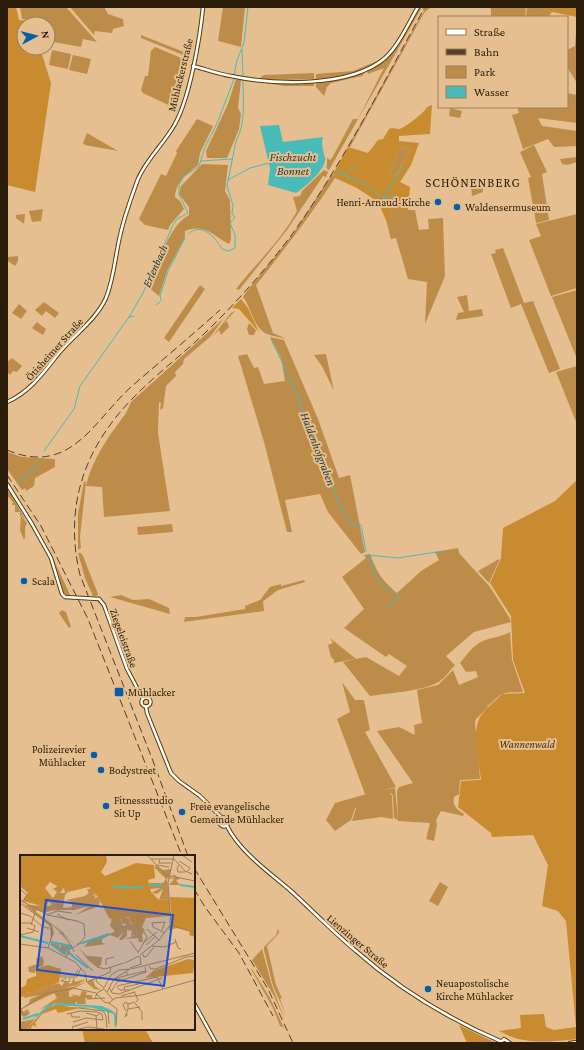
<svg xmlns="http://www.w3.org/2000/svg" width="584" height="1050" viewBox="0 0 584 1050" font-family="'Crimson Pro',serif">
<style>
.green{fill:#be8c49}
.forest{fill:#c98b30;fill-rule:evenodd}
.water{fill:#49bbb8}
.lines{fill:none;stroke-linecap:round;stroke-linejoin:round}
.stream{stroke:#49bbb8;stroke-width:1}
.secondary-casing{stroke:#5a3b08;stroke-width:4.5}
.secondary{stroke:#fff;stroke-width:2.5}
.rail{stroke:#523f26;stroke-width:1;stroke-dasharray:8 4;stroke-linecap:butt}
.secondary-bridge-casing{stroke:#5a3b08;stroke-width:4.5;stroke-linecap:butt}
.secondary-bridge{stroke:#fff;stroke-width:2.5}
.poi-dot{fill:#055eac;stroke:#e5bf90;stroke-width:1.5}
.labels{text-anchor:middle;stroke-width:4;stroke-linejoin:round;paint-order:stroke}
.street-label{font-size:11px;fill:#2b1d0a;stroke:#e5bf90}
.poi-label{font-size:11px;fill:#2b1d0a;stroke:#e5bf90;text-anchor:start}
.park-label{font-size:11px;font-style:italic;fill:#482f08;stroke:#e5bf90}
.water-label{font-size:12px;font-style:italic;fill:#253e3d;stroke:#e5bf90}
.quarter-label{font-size:13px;letter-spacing:1px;fill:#2b1d0a;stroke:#e5bf90}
.inset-river{fill:none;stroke:#49bbb8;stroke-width:2}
.inset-road{fill:none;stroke:#9b7e5a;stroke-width:1}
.view{fill:#1d4ed8;fill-opacity:0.15;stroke:#1d4ed8;stroke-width:2}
.inset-edge{fill:none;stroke:#2b1d0a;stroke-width:2}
</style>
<rect width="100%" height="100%" fill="#e5bf90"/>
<!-- green -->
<g class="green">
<path d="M20,7H66L97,42L83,39L81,47L48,41V24H37L36,21L22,19Z"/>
<path d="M70,7H104L108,14L123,19L124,26L113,29L112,33L95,31L94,35Z"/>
<path d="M223,7H245L241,47L218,41Z"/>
<path d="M420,7H422L329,170L327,169V158L330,160L332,158L353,119H358L384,68L368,74L367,72L392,53Z"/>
<path d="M426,7H431L424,13L350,147H348L335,170Z"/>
<path d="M488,7H526L525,17H491V9Z"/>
<path d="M527,7H539L552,12L548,17H526Z"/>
<path d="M577,17V83L567,67V50L575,46Z"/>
<path d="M141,35L189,54L188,57L141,38Z"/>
<path d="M155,47L179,57L186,64V74L177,109L143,93L141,90L145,76H148L151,51Z"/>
<path d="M52,50L71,54L68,69L49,65Z"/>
<path d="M73,55L91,59L87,74L69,70Z"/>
<path d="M377,61C370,74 331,78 316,79V74L353,71Z"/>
<path d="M314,73V79C296,80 279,80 261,79V77L264,75Z"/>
<path d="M363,73L364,74L362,76L331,83L327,87L324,96L316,87V81L346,78Z"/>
<path d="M236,79L241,80L238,108L241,114L239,129L227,158H207L206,151L228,104Z"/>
<path d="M261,82H314V86H284Z"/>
<path d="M567,93L577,95V123L538,118L542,126L577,131V146L554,147L548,139L523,149L512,115L519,113L517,107H567Z"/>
<path d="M450,108L462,111L460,118L449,116Z"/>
<path d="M197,119L213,126L200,153L198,165C187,174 176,181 175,197L180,201L184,209L170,225L168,230L145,225L139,219L161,174L166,176L177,153L176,151Z"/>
<path d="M87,133L118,151L85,145L83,143Z"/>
<path d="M534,145L547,172L542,174L549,220L536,223L528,178L531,177L520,152Z"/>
<path d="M402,146L410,150L396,176L388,173Z"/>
<path d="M577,157V162L567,165L562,164L560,159Z"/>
<path d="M202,164L228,165L225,191L230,200L231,240L229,244C213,236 206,223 185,231V237L167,271L159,296L149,288C157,267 168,226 189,215V207L179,194L181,186Z"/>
<path d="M324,170L328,172L326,177L323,176L287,230L239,290L236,289C257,262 280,242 297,211L293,197L300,196L302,191Z"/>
<path d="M332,174L335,176V178C311,215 284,250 256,285L273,333L287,339C280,337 271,336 265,333C253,326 251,307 243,297L244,295L293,234Z"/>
<path d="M482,182L483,192L472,196L471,184Z"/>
<path d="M43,209L41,221L32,222L29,211Z"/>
<path d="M392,210H415L419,230L429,229L428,219L443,218L445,276L425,324L427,282L408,279L396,238L391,239L386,220L390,218Z"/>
<path d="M25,214L24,224L16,218V215Z"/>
<path d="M577,214V288L551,296L529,240L541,236L536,224Z"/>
<path d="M503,248L524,303L533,301L560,369L549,373L521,304L511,308L491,254L496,253L495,250Z"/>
<path d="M18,256V261L15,266L8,261V257Z"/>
<path d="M200,285L205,289L169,342L164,338Z"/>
<path d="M577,290V359L552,297Z"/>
<path d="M467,295L469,311L482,309L483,316L456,320L458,313L464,312L457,297Z"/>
<path d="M44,302L59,313L55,318L46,311L42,316L35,310Z"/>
<path d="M19,304L27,311L21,319L12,313Z"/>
<path d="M235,311L223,324L227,321L229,327L221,335L219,330L212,337L231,313Z"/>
<path d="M224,318L210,337L184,359L183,364L175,372L176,376L166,386L163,408L160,410L161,403L159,402L158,433L170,511L104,517L102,487L86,486C92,459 109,436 126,413L145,414L126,413L131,402Z"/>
<path d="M37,322L46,329L43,335L32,328Z"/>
<path d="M249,323L256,330L254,335H249L247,329Z"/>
<path d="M270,337L284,340L318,419L339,478L350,475L365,552L361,554L328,512L320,494L285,500L292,532H287L264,442L238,356L247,354L254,368L258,367L264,384L285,381L281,358Z"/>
<path d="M326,354L334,391L323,368L314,355Z"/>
<path d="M12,358L22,366L17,372L13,371L10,375L7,372V362Z"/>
<path d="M577,366V424L556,372Z"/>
<path d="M7,452L22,457L55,459V467L35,478L34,486L26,491L25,488L22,490L7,469Z"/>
<path d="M84,481L86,482L80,537L81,548L78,550V514Z"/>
<path d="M9,491L26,521L21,515L20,518V512H15V505H12L13,502L7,495Z"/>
<path d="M21,516L27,523C23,529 27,535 24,540L20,530Z"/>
<path d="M172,524L173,532L138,535L137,527Z"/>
<path d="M48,547L71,597L64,593L55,562Z"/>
<path d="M458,548L459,553L490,587L509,617L511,622L474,632L446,656L455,665C450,670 446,677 440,681C426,691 388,693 370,696L343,662L355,659L334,663V660L331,657L328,645L333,643L330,638L356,659L366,657L399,676L407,666L389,654L386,657L344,628L364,609L342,577L366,558L364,555L370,554C377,573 382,580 397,593L421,571L439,560L435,552Z"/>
<path d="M78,553H81L83,556L98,594L97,596H93L85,578Z"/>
<path d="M499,559V561L489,583L478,571Z"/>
<path d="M304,580L305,582L278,590L258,605L263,601L264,611L184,622L185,617H196L245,609V606L260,600L270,587L281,584V586Z"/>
<path d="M121,595L133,600L149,599L169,608L170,614L110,597Z"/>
<path d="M62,610L66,612L71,627L69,628L59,613Z"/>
<path d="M510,632L512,660L523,692C501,693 505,690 488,706L485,700L488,707L476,719L475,722L480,779L460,780L459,794L454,797C452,806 457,809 464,814L463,816L441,811L436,820L437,825L434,841L426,839L430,823L398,821L397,791L399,787L413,783L377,731L399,727L415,735L414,725L422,723L417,690L438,685L453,670L459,685L478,677L476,671L466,672L460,663C466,656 473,645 483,641C492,637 501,637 510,632Z"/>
<path d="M342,682L355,700H364L370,730L365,732L396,787L383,790L395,788L398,820L394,818L393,796L391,793L351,802L390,793L392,796L393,819L381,817L352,821L356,808H350H355L351,820L335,831L326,820L335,803L370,793L365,794L337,719L350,712Z"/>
<path d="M440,882L448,887L438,906L429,901Z"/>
<path d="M278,928L279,933L267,946L276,985L282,998L280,999L286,1015L273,986L264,950V947L276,935Z"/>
<path d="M262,949L272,986L285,1020L274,996L252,960Z"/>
<path d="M251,969H252L270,998L284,1028L280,1026L273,1008Z"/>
</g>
<!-- forest -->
<g class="forest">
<path d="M7,7H16L19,20L35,22V24H24V48H40L51,83L35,192L7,185Z"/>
<path d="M539,7H577V17L552,12Z"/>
<path d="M432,105L430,134L399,136V141L419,143L411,165L400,182L410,187L408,210H392L390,219L386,220L378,202L357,188L335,178V176L333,174L348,147L368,153L378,140L383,139L389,129C393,127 395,129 399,129C405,128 426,111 427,107ZM402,146L410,150L396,176L388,173Z"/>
<path d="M241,299L248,308L259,332L239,309L232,308Z"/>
<path d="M577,480V1039C551,1042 523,1045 499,1031L521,1028L520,1015L544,1014L546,1027L554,1030L576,1027L566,921L558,911L542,906L548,865L533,835L492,837L491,833L458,807L461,781L481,780C479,761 471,735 480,717C485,709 495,701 502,694L525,693L513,660L511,616L490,583L501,558L503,528L555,501Z"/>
<path d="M459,1025L496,1043H467Z"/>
<path d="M82,1029H145L153,1043H85Z"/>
</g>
<!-- water -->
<path class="water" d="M279,125L283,142L323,137C321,143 323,152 325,157C328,168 304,188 296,193L268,185L270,168L260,126Z"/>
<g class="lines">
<!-- stream -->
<g class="stream">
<path d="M242,50L243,76"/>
<path d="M234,75L237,60L244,43L248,7"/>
<path d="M201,161L232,159"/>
<path d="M326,167H328"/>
<path d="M336,172L361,182L383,198L404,166"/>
<path d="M342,175L355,167"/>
<path d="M228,180L250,168L269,163"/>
<path d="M384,198L396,196"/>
<path d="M188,234C203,221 215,238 222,249L229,251L235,248V235L230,223L235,217L232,214L233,205L227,186L236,141C246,123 243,102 243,80"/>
<path d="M161,300L160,296L168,271L185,238"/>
<path d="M156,305L160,302"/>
<path d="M129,317L134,316"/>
<path d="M271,339L294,388L339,504L352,525L359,524L361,525L366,551"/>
<path d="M44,451L74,409L80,386L129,317L143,293L173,225L177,219L188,213L179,195V185L183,177L199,166L205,147L218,121L234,79"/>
<path d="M17,483L35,469L39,462"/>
<path d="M388,608L399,597L379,582L367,555L398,558L443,551"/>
</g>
<defs>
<g id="secondary">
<path d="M193,66C205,69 218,74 231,76C274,85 350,88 385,58C399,45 408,24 418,7"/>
<path d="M7,402C30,392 44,372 59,353C74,335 96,320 106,298C114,278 115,257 120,236C124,217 131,198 138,179C147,158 164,144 175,124C190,97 200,38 203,7"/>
<path d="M7,484L32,524L51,558L62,594L65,597"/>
<path d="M99,599L104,605L127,669L143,699"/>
<circle cx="146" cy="702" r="4.5"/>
<path d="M146,707L147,713L171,773L179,781L200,796L222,818"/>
<circle cx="224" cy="822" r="4.5"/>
<path d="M227,826C240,852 269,872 291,891C313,911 333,932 356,951C398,988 449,1019 500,1041"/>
<path d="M194,1003L216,1043"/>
<path d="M500,1043L504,1039L510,1043"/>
<path d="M570,1043L577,1042"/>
</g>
</defs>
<!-- secondary casing -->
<use href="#secondary" class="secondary-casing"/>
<!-- secondary -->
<use href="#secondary" class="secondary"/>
<!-- rail -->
<g class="rail">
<path d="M7,450C71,477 94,420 132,386C161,361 191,336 220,310"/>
<path d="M7,475L41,526L88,619L182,856"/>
<path d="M188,856L153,761L80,575C63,504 86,444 137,394C159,372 184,353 206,332C238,301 267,268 293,233C343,163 383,83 425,7"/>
<path d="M194,868L268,989L293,1043"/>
<path d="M194,889L205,907L239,953L273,1016"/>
</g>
<defs>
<path id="secondary-bridge" d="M65,597L99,599"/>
</defs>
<!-- secondary-bridge casing -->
<use href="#secondary-bridge" class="secondary-bridge-casing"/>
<!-- secondary-bridge -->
<use href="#secondary-bridge" class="secondary-bridge"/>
</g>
<!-- markers -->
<g class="poi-dot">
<circle cx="438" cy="202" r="4"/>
<circle cx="457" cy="207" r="4"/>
<circle cx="24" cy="581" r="4"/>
<rect x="114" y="687" width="10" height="10" rx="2"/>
<circle cx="94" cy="755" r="4"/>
<circle cx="101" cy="770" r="4"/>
<circle cx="106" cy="806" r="4"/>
<circle cx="182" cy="812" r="4"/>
<circle cx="428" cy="989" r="4"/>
</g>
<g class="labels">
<!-- street labels -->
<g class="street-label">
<text transform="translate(180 75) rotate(-76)" y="4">Mühlackerstraße</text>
<text transform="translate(54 349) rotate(-48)" y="4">Ötisheimer Straße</text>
<text transform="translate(124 638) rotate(70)" y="4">Ziegeleistraße</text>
<text transform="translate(358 941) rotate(40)" y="4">Lienzinger Straße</text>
</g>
<!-- poi labels -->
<g class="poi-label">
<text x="430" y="206" text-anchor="end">Henri-Arnaud-Kirche</text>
<text x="465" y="211">Waldensermuseum</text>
<text x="32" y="585">Scala</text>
<text x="128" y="696">Mühlacker</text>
<text x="86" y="753" text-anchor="end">Polizeirevier<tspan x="86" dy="13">Mühlacker</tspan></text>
<text x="109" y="774">Bodystreet</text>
<text x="114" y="804">Fitnessstudio<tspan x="114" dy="13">Sit Up</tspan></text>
<text x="190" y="810">Freie evangelische<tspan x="190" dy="13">Gemeinde Mühlacker</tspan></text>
<text x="436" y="987">Neuapostolische<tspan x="436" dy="13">Kirche Mühlacker</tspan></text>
</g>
<!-- park labels -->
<g class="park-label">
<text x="527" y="748">Wannenwald</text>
</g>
<!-- water labels -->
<g class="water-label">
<text x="293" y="161">Fischzucht<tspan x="293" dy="14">Bonnet</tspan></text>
<text transform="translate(155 266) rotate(-66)" y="4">Erlenbach</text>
<text transform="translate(318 449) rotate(69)" y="4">Haldenhofgraben</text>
</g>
<!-- quarter labels -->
<g class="quarter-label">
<text x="473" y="187">SCHÖNENBERG</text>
</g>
</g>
<!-- overview -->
<g transform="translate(20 855)">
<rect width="175" height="175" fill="#e5bf90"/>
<path d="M135,10L143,15L151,14L149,22L155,23L152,18L160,24L156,25L160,30H149L154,24L147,23L149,44L139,45L143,34L137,39L134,38V42L133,37L141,33L130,34L129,28H143L146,24L135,13ZM38,31L43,34L40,38H45L44,33L46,32L49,33L47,37L50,35L45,40L43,53L52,52V47L46,45L65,41L69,38L67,34H71L75,39L72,41L76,40L74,43L78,42L80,47L79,51L55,60L70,51L54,55H34L36,58L33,55L24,58L17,55L16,57L44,78L56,89L92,78L95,76L90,71L92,63H100L103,71L107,70L102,68L101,63H109L111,69H119L125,75L122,80L123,87H119L118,83L105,84L118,79L111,81L112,76L107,75V81L102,85H99L104,76L98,83L90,80L82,84V88L86,89L64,92L68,87L57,90L44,78V79L56,91L32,70L34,78L31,85L37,86L31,85L30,71L0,46L6,50L30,51L32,49L28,46L29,39L33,43L37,37L33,34ZM30,88L39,90L40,94L41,90L50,91L48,96L55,101L45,96L47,101L41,98ZM58,92L67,101L82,102L81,110L78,112L91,113L77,112L68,105ZM22,101L24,106L23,111L16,113L15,118L9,117L8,112L17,109L16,104ZM82,120L73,125L75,131L81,135L74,134L66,127L49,136V142L54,141L51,139L60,141L62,136L67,137L66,140H72V144L65,143L66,149H57V146L54,150L35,148L19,155L37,143L34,138L1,154L4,157L7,154L10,158L8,160L4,162L0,159V155L9,148L10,144L20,140L4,143L6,137L11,139L27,132L26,129L29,128L30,131L38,128L42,131L45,126L51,129L54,122L55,127L66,124L57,130L44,133L53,132ZM15,164L6,175H0V167Z" fill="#be8c49"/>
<path d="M0,0H86L87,7L81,17L85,21L116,8L134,10L135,23L128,25L131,37L139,45L149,44L151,64L149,70L150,61L126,63L122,72L111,68L109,62L95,65L89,63L78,42L69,32L48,37L47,32L42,34L30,27L25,33L31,41L26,52L3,46L8,38L0,31ZM150,42L175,43V82L169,80L170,76L157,73L148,75L152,65ZM168,104L175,105L173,118L125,123L133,116ZM28,110L41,114L39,127L30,131L26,129L27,132L11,139L7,137L6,141L0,142L1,133L6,130L7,124L16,121V114ZM39,149L49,152L80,153H60L38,158L36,154L22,159L15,168L17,172L13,170L10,175H6L26,153Z" fill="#c98b30"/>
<path d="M38,148L82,151L91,155L95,158L97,162L95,175L94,159L70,152L33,150L15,163L0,167L14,163L28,150Z" fill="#49bbb8"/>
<path class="inset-river" d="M129,30H143M160,30L175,32M93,31L110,33M111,33L123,32M0,81L28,88M31,87L51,91L48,95M62,88L89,79M31,89L42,97L46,96L68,113M3,164L18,159"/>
<path class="inset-road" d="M127,0L146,20L175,26M162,0L172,7M131,4H154L165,16L172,19M140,4L139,8H151M159,6L170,13L167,17M137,10L149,12M159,10L157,13L158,17H165M0,34L7,40L2,47M0,45L28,60L57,66L64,69L65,82L57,91M0,48L30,70L32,80L28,93M0,58L10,61L23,72H24L28,73H29H27M37,59L48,65M27,60L37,56L52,58M0,68H11L15,71M151,69L148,28L154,0M11,70L15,58M151,70L175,78M7,73L19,77M127,74L139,85M142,75L145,67L132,68L133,72L145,78M39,78L42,79L50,89L54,97M0,80L13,77L15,71M155,84L158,93L161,94M110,86L118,97M123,88L137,77M0,89L28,93L55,107L65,118L67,127M126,90L136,81M132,91L145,92L156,87M118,98L127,82L124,77M123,99L124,102L127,101L134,92M56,100L73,116M120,100L139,85L150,70M46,103L50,94L56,91M105,108L119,101M86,110V104L94,102M129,111L131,114H136L166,102L175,101M77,112L85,114L104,108M110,113L121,109L120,101M111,114L175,98M106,117L108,120L126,116M40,120H55L58,115M40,122H57L61,113M77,122L76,126L84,133M46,123L41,126L49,127L50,123M95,124L108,120M174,125L175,140M68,127L90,117L91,112M97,131L137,122L143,134M89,132L92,138L99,139L142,123M97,132L100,135H109M84,133L91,120L99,115L110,114M84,134L93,145M105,135L104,132L119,129M114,136L118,145L116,147M87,137L94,124L110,114M91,137L97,127L126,117L125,112M101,141L115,137M67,144L85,143M75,144L77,138L84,134M115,147L108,149V154L120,152M89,148L95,143L122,140L175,125M89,148L97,154L96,171M115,148L122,157V165M59,153L83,156L86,161L87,173M108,154L105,162L108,159M0,155L25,139L53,133L76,138L84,147L89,148M88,156L89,169M106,156L103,150L105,147L109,149M51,158L52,162H60M66,158L77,161L80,158M47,159L60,156L77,157L82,159L83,165M76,161L77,174M53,167L66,163L83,165M53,175L52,172L68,167M54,175L68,172L84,174"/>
<path class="view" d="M26,45L153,60L144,131L17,115Z"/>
<rect width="175" height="175" class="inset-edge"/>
</g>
<!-- border -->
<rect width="584" height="1050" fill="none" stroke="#2b1d0a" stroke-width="16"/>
<!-- legend -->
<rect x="438" y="16" width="130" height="92" fill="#e5bf90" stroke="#9b7e5a"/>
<rect x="446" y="29" width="20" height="6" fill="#ffffff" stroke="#9b7e5a"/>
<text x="474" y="36" font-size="12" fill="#2b1d0a">Straße</text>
<rect x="446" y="49" width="20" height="6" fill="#523f26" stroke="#9b7e5a"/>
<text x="474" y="56" font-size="12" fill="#2b1d0a">Bahn</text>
<rect x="446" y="66" width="20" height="12" fill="#be8c49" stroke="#9b7e5a"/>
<text x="474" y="76" font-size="12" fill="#2b1d0a">Park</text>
<rect x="446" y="86" width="20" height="12" fill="#49bbb8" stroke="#9b7e5a"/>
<text x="474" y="96" font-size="12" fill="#2b1d0a">Wasser</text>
<!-- north arrow -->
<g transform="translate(36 36) rotate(83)"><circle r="19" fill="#e5bf90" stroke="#9b7e5a"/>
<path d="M0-3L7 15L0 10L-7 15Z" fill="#055eac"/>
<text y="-6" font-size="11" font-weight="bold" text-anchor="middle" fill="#2b1d0a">N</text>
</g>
</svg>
